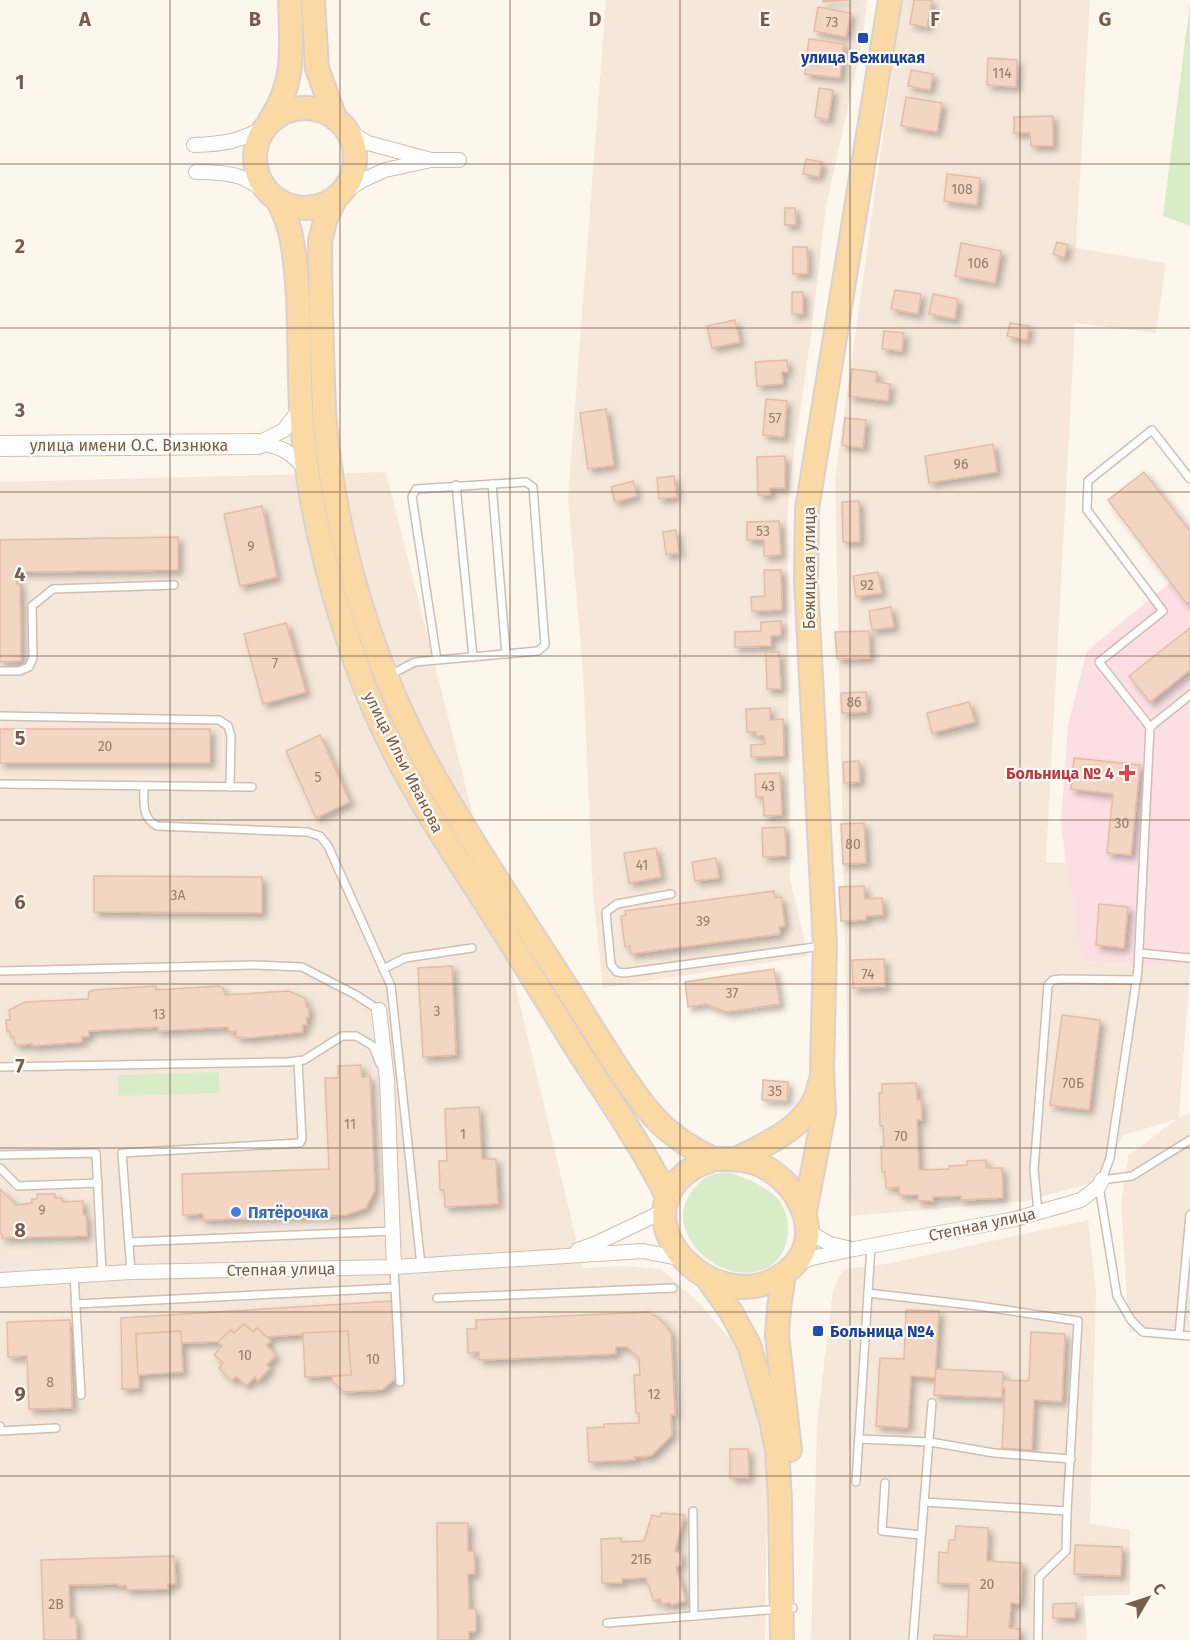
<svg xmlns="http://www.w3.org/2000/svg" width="1190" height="1640" viewBox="0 0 1190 1640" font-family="'Fira Sans',sans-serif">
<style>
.residential{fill:#f5e8da}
.medical{fill:#fbdfe3}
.green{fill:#d8ecc9}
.building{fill:#f3d5c3;stroke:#e6bba3;stroke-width:1.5;filter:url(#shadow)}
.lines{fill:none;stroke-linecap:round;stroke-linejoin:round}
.lane-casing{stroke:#d1beb0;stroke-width:10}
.street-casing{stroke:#d1beb0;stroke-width:16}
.secondary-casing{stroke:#d6c0b0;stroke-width:22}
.primary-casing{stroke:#dad1cd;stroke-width:26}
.lane{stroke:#fff;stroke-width:7}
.street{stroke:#fff;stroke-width:14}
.secondary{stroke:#fff;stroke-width:20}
.primary{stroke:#fbd9a5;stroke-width:22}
.grid{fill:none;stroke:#7a5c4d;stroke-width:1.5;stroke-opacity:0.55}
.transit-dot{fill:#1a4fb4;stroke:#fffaf3;stroke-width:2}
.health-dot{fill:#e0444e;stroke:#fffaf3;stroke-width:2}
.shop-dot{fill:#3f7fe0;stroke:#fffaf3;stroke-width:2}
.labels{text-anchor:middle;stroke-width:4.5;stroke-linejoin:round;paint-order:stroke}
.number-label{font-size:14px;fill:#987a6a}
.transit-label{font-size:16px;font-weight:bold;fill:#164399;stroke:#fffaf3}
.street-label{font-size:16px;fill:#7a5c4d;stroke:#fffaf3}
.health-label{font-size:16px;font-weight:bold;fill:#be3a42;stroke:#fffaf3;text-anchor:end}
.shop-label{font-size:16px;font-weight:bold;fill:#366cbe;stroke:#fffaf3;text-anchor:start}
.grid-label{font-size:20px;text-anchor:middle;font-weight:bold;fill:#7a5c4d;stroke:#fffaf3;stroke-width:4.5;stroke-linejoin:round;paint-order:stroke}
</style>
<defs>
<filter id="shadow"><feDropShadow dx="4.5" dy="4.5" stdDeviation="3" flood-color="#0004"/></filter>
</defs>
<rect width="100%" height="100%" fill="#fdf6ec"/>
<!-- residential -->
<g class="residential">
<path d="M606,0H867L863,38L826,207L810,343L790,480L787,524L790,878L808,956L603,988L593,896L583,672L568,497Z"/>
<path d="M902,0H1090L1076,248L1166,263L1156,333L1075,323L1046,862L1066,863L1082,961L1190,966L1179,1118L1190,1113V1338L1129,1332L1121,1203L1128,1156L1177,1119L1124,1135L1094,1182L1026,1201L851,1216L835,479Z"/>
<path d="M386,472L502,930L583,1268L623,1266L661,1269L700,1304L739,1349L768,1437L765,1640H0V482Z"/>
<path d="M1088,1220L1096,1291L1090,1524L1130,1530V1595L1084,1596L1087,1640H811L817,1424L833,1291L838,1278L845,1269L886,1264Z"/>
</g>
<!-- medical -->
<path class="medical" d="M1190,566V966L1082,961L1066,863L1061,822L1068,725L1087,651Z"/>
<!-- green -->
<g class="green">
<path d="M1190,2V226L1163,216Z"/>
<path d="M219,1072L220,1093L118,1096V1075Z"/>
<path d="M732,1173C747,1179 764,1185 776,1197C796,1218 791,1260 762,1270C731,1281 692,1257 684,1225C678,1206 695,1180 714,1174C719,1172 726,1173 732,1173Z"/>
</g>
<!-- building -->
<g class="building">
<path d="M823,0H849L823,2Z"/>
<path d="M914,0H932L927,27L910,24Z"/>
<path d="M818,7L851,13L846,37L814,31Z"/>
<path d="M809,39L844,44L840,78L805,74L806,64L819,66L820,57L807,55Z"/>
<path d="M988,58L1017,60L1016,87L987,85Z"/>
<path d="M911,70L933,74L930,90L908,86Z"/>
<path d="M819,88L833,90L828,120L815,117Z"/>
<path d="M906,97L942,103L937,132L901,126Z"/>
<path d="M1053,116V146H1031L1030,133H1014V117Z"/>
<path d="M806,159L822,162L819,177L803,174Z"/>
<path d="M947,174L980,178L977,205L944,201Z"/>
<path d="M785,208H795L796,225H785Z"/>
<path d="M1057,242L1068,245L1064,258L1053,254Z"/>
<path d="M961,243L1001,251L995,283L955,276Z"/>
<path d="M793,247H807L808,274H793Z"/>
<path d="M895,290L921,294L918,314L891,309Z"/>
<rect x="792" y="292" width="11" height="22"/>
<path d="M933,294L958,299L955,319L929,314Z"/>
<path d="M735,320L740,342L712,348L707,326Z"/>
<path d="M1010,323L1029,326L1027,340L1007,336Z"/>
<path d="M884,331L904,333L902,351L882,349Z"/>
<path d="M787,360L788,372H782L783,384L757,386L755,362Z"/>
<path d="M852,369L877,372L876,382L890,384L888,401L849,396Z"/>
<path d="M766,399L787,401L784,437L763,435Z"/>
<path d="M606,409L614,465L588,469L580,413Z"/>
<path d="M845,418L866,420L863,448L842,445Z"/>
<path d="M993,444L997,472L929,483L925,456Z"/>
<path d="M785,456V488H770V495H758L757,457Z"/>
<path d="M1144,472L1190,531V602L1187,604L1108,500Z"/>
<path d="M674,476L677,497L659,499L657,478Z"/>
<path d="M633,481L637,496L615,502L611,487Z"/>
<path d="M859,501L860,542H843L842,502Z"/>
<path d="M262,506L277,577L240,586L224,514Z"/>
<path d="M779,521L781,555L764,556V540H747V522Z"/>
<path d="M676,530L679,553L666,555L663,532Z"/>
<path d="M178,537V570L17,572V584H20L21,661L0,662V540Z"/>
<path d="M764,570H781L782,610L752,611L751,597L765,596Z"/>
<path d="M878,572L882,593L856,597L853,576Z"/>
<path d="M891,607L894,627L872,630L869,611Z"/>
<path d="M781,621V635L771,636V646L735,647V632L761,631V622Z"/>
<path d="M286,623L306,692L263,704L244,634Z"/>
<path d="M1190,628V670L1150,702L1129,676Z"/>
<path d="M869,631L870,658L837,659L835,632Z"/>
<path d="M766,652H779L781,689H767Z"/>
<path d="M866,692L867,712L842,713L841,693Z"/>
<path d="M969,702L975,722L932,733L927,713Z"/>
<path d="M770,708V720L783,719L784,756L751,757V745L765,744L764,736H756V732H747L746,709Z"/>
<rect x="0" y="729" width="210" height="34"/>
<path d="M320,735L350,802L316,818L286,751Z"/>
<path d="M1074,758L1140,765L1131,855L1107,853L1113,794L1071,789Z"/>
<path d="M859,761L860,782L844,783L843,762Z"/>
<path d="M780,773L782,815L764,816L763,797H756L755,774Z"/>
<path d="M864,823L866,863L843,864L841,824Z"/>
<path d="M785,827L786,856L763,857L762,828Z"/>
<path d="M656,848L661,877L629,883L624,853Z"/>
<path d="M716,858L719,878L695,881L692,862Z"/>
<path d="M94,876L262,877V913L94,912Z"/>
<path d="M864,886L865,899L882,898L883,915L866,916V920L841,921L839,887Z"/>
<path d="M774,891L775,898L781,897L785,926L779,927L780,934L631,954L630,946L625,947L621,916L626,915L625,911Z"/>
<path d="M1099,904L1128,907L1124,948L1096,945Z"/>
<path d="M884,959L885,987L853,988L852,960Z"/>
<path d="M452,966L456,1055L423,1057L418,968Z"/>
<path d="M774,969L780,1004L726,1012L706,1004L688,1007L685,982Z"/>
<path d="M156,986V990L219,986L223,988L225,995L289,991L305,998L306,1007H309V1018H306L307,1025H303V1032L250,1038L236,1037V1031L229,1032L228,1027L158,1031V1027L89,1031V1036L82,1037V1042L32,1046V1044L15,1045L14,1037H11L10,1031H7L6,1020H10L9,1010L25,1002L88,999L89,992L93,990Z"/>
<path d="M1062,1015L1100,1020L1089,1110L1050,1105Z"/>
<path d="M361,1065L362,1077L370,1076L375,1190L366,1208L346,1215L203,1220V1214L183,1215L182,1174L329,1169L325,1078H338V1066Z"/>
<path d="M763,1080L788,1082L787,1101L762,1100Z"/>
<path d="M916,1083L917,1100H921L922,1120H917L919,1170L949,1169V1166L967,1165V1161L986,1160V1168H1002L1003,1198L961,1200V1196L933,1197V1201H918V1195H899V1187L886,1188L885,1172H882L881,1147L884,1146L883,1126H880L879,1093H882V1084Z"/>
<path d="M479,1107L482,1159H496L498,1204L445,1207L444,1190H440L439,1161H447L445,1109Z"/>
<path d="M0,1189L16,1205L32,1203V1199H37V1194H55V1198H62V1202L83,1201V1215H86L87,1236L2,1238V1234H0Z"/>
<path d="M392,1301L396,1378L382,1390L345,1392L332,1381V1376L351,1375L348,1331L266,1337L257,1328L253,1332L244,1324L234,1333L231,1330L218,1342L181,1343V1331L136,1334L139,1388L122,1389L121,1318Z"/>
<path d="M906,1310L939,1311L935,1378L911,1376L908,1428L876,1426L880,1358L904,1359Z"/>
<path d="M649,1312L654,1316L655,1315L668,1328L667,1329L671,1333L675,1415H671L672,1435L651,1456L634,1457L635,1460L589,1462L587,1428L604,1427V1424L639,1423V1413H636L634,1375H640L639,1358L627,1347H616V1354L479,1360V1352L468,1353L467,1329H476V1320Z"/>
<path d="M70,1320L72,1408L29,1409L27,1356L8,1357L7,1322Z"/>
<path d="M244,1324L253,1332L257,1328L271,1341L266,1345L276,1355L267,1365L270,1368L258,1381L255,1377L246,1386L236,1376L232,1381L219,1368L223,1363L214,1355L222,1346L218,1342L231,1330L234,1333Z"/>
<path d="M181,1331L183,1372L138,1375L136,1334Z"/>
<path d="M348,1331L351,1375L305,1377L303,1333Z"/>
<path d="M1031,1332L1065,1334L1062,1402L1034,1400L1032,1450L1002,1448L1005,1388H1002L1003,1380L1029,1381Z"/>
<path d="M936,1369L1003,1372L1002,1398L934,1395Z"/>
<path d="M730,1449H748L749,1478H730Z"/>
<path d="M661,1513L684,1515L675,1551L681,1553V1565L676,1567L686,1601L671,1605L670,1602L662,1605L660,1599L654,1601L646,1578L622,1579V1583H602L601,1539L621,1538V1542L644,1541L652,1515L660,1517Z"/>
<path d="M437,1523H468V1551H474L475,1574H468L469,1609H476V1631L469,1632V1640H438Z"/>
<path d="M956,1526L988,1528L987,1561L1022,1563L1020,1604L1011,1603L1009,1628L1020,1629L1019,1640H934V1635L967,1637L969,1584L938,1583L939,1552L948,1553L949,1540H955Z"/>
<path d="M1075,1545L1122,1547L1121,1576L1074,1574Z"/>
<path d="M174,1556L176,1584H168V1589L127,1590L126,1585L118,1586V1584L69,1585L70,1618L76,1617L77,1640H44L41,1560Z"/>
<path d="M1076,1603L1075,1618H1053V1604Z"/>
</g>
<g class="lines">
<defs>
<g id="lane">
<path d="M1190,479L1152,430L1088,481L1087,510L1163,611L1099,662L1150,727L1138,969L1110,1158L1102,1180L1132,1176L1190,1140"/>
<path d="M492,484L506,654"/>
<path d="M456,485L473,657"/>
<path d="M0,671H19L29,667L33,658L32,606L53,589L174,585"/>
<path d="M390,675L415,662L538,651L545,645L534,500L533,487L526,482L416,489L412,497L437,660"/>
<path d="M0,716L219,720L228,726L231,736L230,787"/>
<path d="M1150,727L1190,695"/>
<path d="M0,784L252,787"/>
<path d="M144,786C144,803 141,817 157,826L307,832L320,836L328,846L391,986L421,1265"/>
<path d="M671,894L617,904L606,912L611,965L617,972L624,973L822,946"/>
<path d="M1139,953L1190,958"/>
<path d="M383,969L405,958L472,948"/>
<path d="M0,971L254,965L302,967L356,995L379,1010"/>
<path d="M0,1067L287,1062L304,1060L342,1036H356L373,1046L380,1064"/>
<path d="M0,1155L96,1153L102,1273"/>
<path d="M0,1168L18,1186L98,1183"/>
<path d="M1099,1186L1117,1296L1131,1320L1143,1332L1190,1336"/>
<path d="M1038,1212L1034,1170L1048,985L1053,980L1060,979L1137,980"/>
<path d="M130,1242L393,1231"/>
<path d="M394,1267L400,1382"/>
<path d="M131,1272L122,1153L300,1143L302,1139L298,1061"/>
<path d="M74,1275L81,1395"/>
<path d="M868,1293L979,1306L1078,1321L1067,1511"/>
<path d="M437,1298L673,1288"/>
<path d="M75,1304L395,1288"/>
<path d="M1179,1335L1190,1215"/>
<path d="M0,1426V1431L56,1428"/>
<path d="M859,1439L930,1442L994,1453L1071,1459"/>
<path d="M856,1482L871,1246"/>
<path d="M885,1483L882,1531L921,1535"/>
<path d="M924,1502L1067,1511L1066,1551L1039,1577L1038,1640"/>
<path d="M693,1511L694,1616"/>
<path d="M607,1623L793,1608"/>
<path d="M913,1640L932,1403"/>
</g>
<g id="street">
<path d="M194,145C223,144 240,142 266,126"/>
<path d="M431,160H459"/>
<path d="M196,172C236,172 246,176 278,200"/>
<path d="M336,197L361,181L385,170L431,160L368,143L348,132"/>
<path d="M259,443L284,430L300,409"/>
<path d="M258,444C281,445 292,453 306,470"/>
<path d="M379,1010L387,1080L394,1267"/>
<path d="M807,1231L830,1244L852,1249"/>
<path d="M578,1250L597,1243L664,1211"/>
<path d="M795,1264L812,1258L854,1249L1015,1219L1081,1200L1099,1186L1102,1180"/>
<path d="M0,1280L131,1272L394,1267L643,1251L683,1259"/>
</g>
<path id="secondary" d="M0,446L258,444"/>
<g id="primary">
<path d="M313,0L317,68L335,118"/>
<circle cx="305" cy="158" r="50"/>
<path d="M270,120C297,81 291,44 290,0"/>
<path d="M336,197L326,218L320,241C320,278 321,314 322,350C323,374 323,399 325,423C336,546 374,670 435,778C474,847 519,913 562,980C590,1023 616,1070 648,1110C665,1131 690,1148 714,1159"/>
<path d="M278,200C283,212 289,224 291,236C303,297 297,361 302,422C308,503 329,586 356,663C383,742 428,815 474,885C511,942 546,1000 582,1057C612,1103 643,1148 668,1198"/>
<path d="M714,1159C728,1159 742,1158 755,1163C795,1176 828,1234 791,1268C723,1331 611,1220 693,1168C699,1164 707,1162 714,1159Z"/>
<path d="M736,1159C771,1142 812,1125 820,1083"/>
<path d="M805,1211L824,1112L822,1070L825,945L806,581L807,509L890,0"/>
<path d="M784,1274L779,1308L777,1335L790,1450"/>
<path d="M707,1278L731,1312L749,1345L771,1420L777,1450L780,1500L782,1640"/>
</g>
</defs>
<!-- lane casing -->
<use href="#lane" class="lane-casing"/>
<!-- street casing -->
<use href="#street" class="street-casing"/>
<!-- secondary casing -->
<use href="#secondary" class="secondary-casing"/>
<!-- primary casing -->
<use href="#primary" class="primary-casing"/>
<!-- lane -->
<use href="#lane" class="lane"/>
<!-- street -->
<use href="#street" class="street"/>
<!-- secondary -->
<use href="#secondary" class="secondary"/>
<!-- primary -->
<use href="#primary" class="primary"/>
</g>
<!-- grid -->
<path class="grid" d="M170,0V1640M340,0V1640M510,0V1640M680,0V1640M850,0V1640M1020,0V1640M0,164H1190M0,328H1190M0,492H1190M0,656H1190M0,820H1190M0,984H1190M0,1148H1190M0,1312H1190M0,1476H1190"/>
<!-- markers -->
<g class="transit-dot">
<rect x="857" y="32" width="12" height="12" rx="3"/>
<rect x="812" y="1325" width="12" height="12" rx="3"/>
</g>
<path class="health-dot" d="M1124 764h6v6h6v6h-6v6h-6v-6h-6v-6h6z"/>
<circle class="shop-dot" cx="236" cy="1212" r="6"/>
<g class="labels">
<!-- number labels -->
<g class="number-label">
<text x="832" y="27">73</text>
<text x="1002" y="78">114</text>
<text x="962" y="194">108</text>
<text x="978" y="268">106</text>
<text x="775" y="423">57</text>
<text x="961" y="469">96</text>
<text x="763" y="536">53</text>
<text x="251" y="551">9</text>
<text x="867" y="590">92</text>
<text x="275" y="668">7</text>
<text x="854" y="707">86</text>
<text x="105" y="751">20</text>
<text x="318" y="782">5</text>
<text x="768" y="791">43</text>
<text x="1122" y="828">30</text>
<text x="853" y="849">80</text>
<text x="642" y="870">41</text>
<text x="178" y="900">3А</text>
<text x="703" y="926">39</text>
<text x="868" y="979">74</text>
<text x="732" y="998">37</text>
<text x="437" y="1016">3</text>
<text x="159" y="1019">13</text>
<text x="1073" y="1088">70Б</text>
<text x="775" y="1096">35</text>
<text x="350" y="1129">11</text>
<text x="463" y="1139">1</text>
<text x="901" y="1141">70</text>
<text x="42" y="1215">9</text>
<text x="245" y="1360">10</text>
<text x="373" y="1364">10</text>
<text x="50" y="1387">8</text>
<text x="654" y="1399">12</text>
<text x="641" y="1564">21Б</text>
<text x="987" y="1589">20</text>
<text x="56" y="1609">2В</text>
</g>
<!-- transit labels -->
<g class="transit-label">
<text x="863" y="63">улица Бежицкая</text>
<text x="830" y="1337" text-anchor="start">Больница №4</text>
</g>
<!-- street labels -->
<g class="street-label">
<text x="129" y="451">улица имени О.С. Визнюка</text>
<text transform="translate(809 568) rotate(-90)" y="6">Бежицкая улица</text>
<text transform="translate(404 762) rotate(63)" y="6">улица Ильи Иванова</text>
<text transform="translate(982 1224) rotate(-12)" y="6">Степная улица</text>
<text transform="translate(281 1269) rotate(-1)" y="6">Степная улица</text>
</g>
<!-- health labels -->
<g class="health-label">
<text x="1114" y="779">Больница № 4</text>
</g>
<!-- shop labels -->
<g class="shop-label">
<text x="248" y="1218">Пятёрочка</text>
</g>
</g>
<g class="grid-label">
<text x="85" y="26">A</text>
<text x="255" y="26">B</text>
<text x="425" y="26">C</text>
<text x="595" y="26">D</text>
<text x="765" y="26">E</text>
<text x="935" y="26">F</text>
<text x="1105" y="26">G</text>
<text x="20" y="89">1</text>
<text x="20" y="253">2</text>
<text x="20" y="417">3</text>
<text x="20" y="581">4</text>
<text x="20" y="745">5</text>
<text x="20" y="909">6</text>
<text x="20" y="1073">7</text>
<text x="20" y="1237">8</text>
<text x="20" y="1401">9</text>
</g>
<!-- north arrow -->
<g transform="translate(1148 1598) rotate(51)" stroke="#fffaf3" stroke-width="4.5" paint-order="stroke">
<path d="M0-4.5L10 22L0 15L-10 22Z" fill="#7a5c4d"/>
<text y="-9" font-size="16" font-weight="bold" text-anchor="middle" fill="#7a5c4d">С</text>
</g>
</svg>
